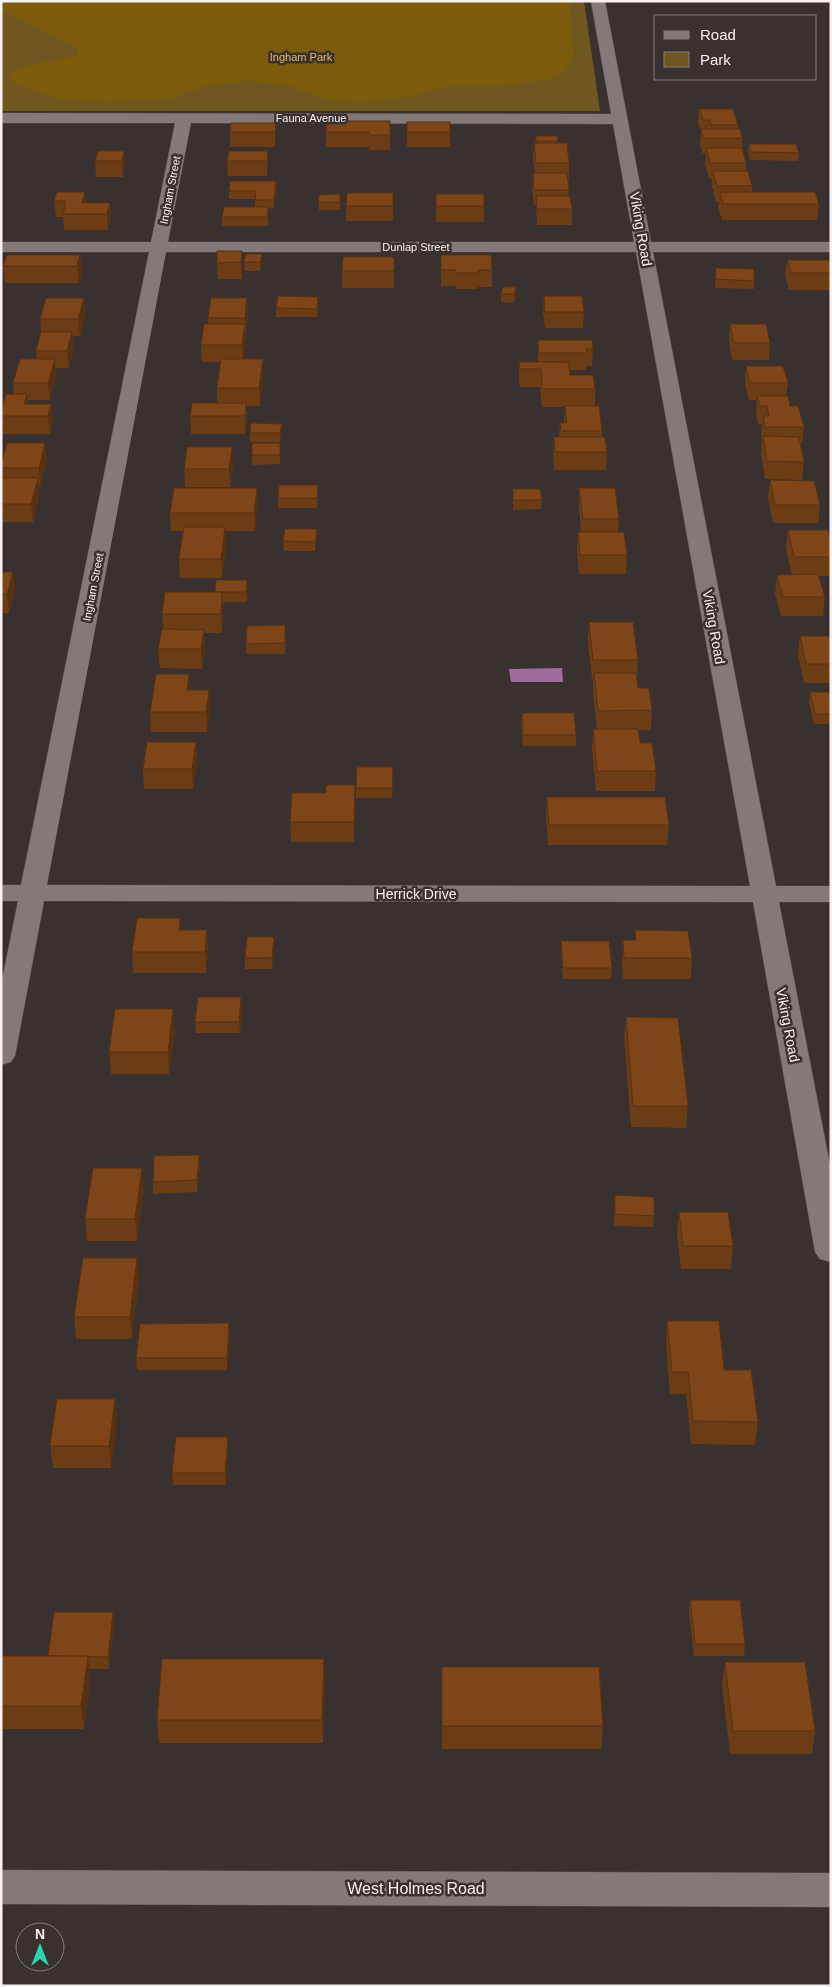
<svg xmlns="http://www.w3.org/2000/svg" width="832" height="1987" viewBox="0 0 832 1987" font-family="Helvetica,sans-serif">
<style>
.green{fill:#70571f}
.forest{fill:#7b5c0c}
.water{fill:#a06b9d}
.lines{fill:none;stroke-linecap:round;stroke-linejoin:round}
.minor-casing{stroke:#544d4c;stroke-width:1}
.tertiary-casing{stroke:#544d4c;stroke-width:1}
.minor{fill:#827978;fill-rule:evenodd}
.tertiary{fill:#827978;fill-rule:evenodd}
.wall{fill:#6c3c15}
.shaded-wall{fill:#583111}
.building{fill:#7e4618;stroke:#583111}
.labels{text-anchor:middle;stroke-width:5;stroke-linejoin:round;paint-order:stroke}
.far-park-label{font-size:11px;fill:#e7ba58;stroke:#383130}
.far-street-label{font-size:11px;fill:#f7f2f1;stroke:#383130}
.street-label{font-size:14px;fill:#f7f2f1;stroke:#383130}
.near-street-label{font-size:16px;fill:#f7f2f1;stroke:#383130}
</style>
<rect width="100%" height="100%" fill="#383130"/>
<!-- green -->
<path class="green" d="M1,1H584L600,111H1Z"/>
<!-- forest -->
<path class="forest" d="M1,1H570L574,57L560,77L505,86H447L414,96L360,103L325,99L290,86L250,80L206,86L172,98L111,102L58,99L17,85L7,76L19,68L79,55L78,48L1,10Z"/>
<!-- water -->
<path class="water" d="M562,668L563,682H511L509,669Z"/>
<g class="lines">
<defs>
<path id="minor" d="M591,1H605L651,242H831V252H653L776,886H831V902H779L831,1170V1262L820,1259L815,1252L753,902L44,901L15,1056L11,1062L1,1065V985L18,901H1V885H21L149,252H1V242H151L175,123H1V113L611,114ZM191,123L613,124L634,242H168ZM166,252H636L750,886L47,885Z"/>
<path id="tertiary" d="M1,1870L831,1873V1907L1,1904Z"/>
</defs>
<!-- minor casing -->
<use href="#minor" class="minor-casing"/>
<!-- tertiary casing -->
<use href="#tertiary" class="tertiary-casing"/>
<!-- minor -->
<use href="#minor" class="minor"/>
<!-- tertiary -->
<use href="#tertiary" class="tertiary"/>
</g>
<!-- wall -->
<g class="wall">
<path d="M699,109L738,125V129L742,138V148L746,163V171L752,186V192L819,204L817,220H722L718,207L719,202H716L712,187V179H709L705,164L706,153H702L700,144L701,131L698,124Z"/>
<path d="M390,121V150H369V147H326V132Z"/>
<rect x="407" y="122" width="43" height="25"/>
<path d="M276,123V138L275,147H230V132Z"/>
<path d="M536,136H557L558,143L569,163V179H567L569,190L568,196L572,209V225H537L536,205H534L532,189L533,173H535L533,159L534,143H536Z"/>
<path d="M749,144L799,153L798,161L750,160L748,152Z"/>
<path d="M124,151L125,166L123,177H96L95,161Z"/>
<path d="M268,151V166L267,176H228L227,161Z"/>
<path d="M276,181L277,189L274,208H269V215L268,226H222V217L255,207V199H229V191Z"/>
<path d="M85,192L86,203H110L111,218L108,230H64L63,217H56L54,201Z"/>
<path d="M393,193V221H346V206Z"/>
<path d="M340,194V210H319V195Z"/>
<path d="M436,194L484,206V222H436Z"/>
<path d="M242,251V279H218L217,263Z"/>
<path d="M80,255L82,271L79,283H5L3,266Z"/>
<path d="M441,255L492,270V287H478L477,289H456V286H441Z"/>
<path d="M394,257V288H342V271Z"/>
<path d="M787,260H831V290H789L785,276Z"/>
<path d="M244,262H262L260,271H245Z"/>
<path d="M716,268L754,281V289L715,288Z"/>
<path d="M516,287V296L514,303L501,302V294Z"/>
<path d="M544,296L584,312L583,328H545L543,313Z"/>
<path d="M84,298L85,315L80,336H72L73,349L69,368H55L56,376L50,400H27L28,404H51L53,422L50,434H2L1,411L14,394L13,383L37,359L36,351L41,332L40,319Z"/>
<path d="M247,298L248,314L243,359H263V377L260,406H246L247,421L245,434H191L190,416L217,403V388L220,362H202L201,345L208,324V318Z"/>
<path d="M319,306L317,317H276V308Z"/>
<path d="M730,324L770,343L769,360H732L729,341Z"/>
<path d="M538,340L593,349L592,366H586V370H569L570,375L595,389V406L602,431V437L607,452L606,470H554L553,455L554,437H559L560,423H564L565,407H542L540,387H520L519,379V362H538Z"/>
<path d="M746,366L788,383L786,396L790,406L804,427L802,444H801L804,462L802,480L765,479L761,454L762,439L761,434L762,424H758L756,414L757,400H749L745,383Z"/>
<path d="M282,424V433L280,442H250V433Z"/>
<path d="M45,443L47,461L40,486H38L39,496L33,522H1V464Z"/>
<path d="M280,443V464L252,465V455Z"/>
<path d="M233,464L230,487H185L184,469Z"/>
<path d="M770,480L820,505L818,523H773L768,499Z"/>
<path d="M318,485L317,508H278V498Z"/>
<path d="M257,488V507L255,531H225L226,546L222,578H180L179,559L183,531H171L170,513Z"/>
<path d="M579,488L619,519L618,532L627,555L626,574H579L577,550L578,532H581L579,507Z"/>
<path d="M513,489L542,500L541,509L513,510Z"/>
<path d="M788,530L831,542V576H818L825,597L823,616H781L775,594L777,575H792L786,549Z"/>
<path d="M317,538L315,551H284L283,541Z"/>
<path d="M1,572H13L15,590L9,613H1Z"/>
<path d="M248,590L247,602H223V611L222,633H204L205,649L202,669L160,668L158,649L163,629L162,614L215,592Z"/>
<path d="M589,622L638,660L637,679L638,688L652,710L651,730H638L640,743L656,771L655,791H596L592,749L593,729H597L593,693V679H592L588,642Z"/>
<path d="M286,635L285,654H246V644Z"/>
<path d="M800,636H831V683H804L798,655Z"/>
<path d="M190,690L210,709L207,732H151L150,712Z"/>
<path d="M810,692H831V724H814L809,702Z"/>
<path d="M522,713L576,735V746H523L521,723Z"/>
<path d="M196,742L197,762L193,789H144L143,769Z"/>
<path d="M393,767L392,798H356V788Z"/>
<path d="M355,785V805L354,842H291L290,822L326,793Z"/>
<path d="M547,797L669,825L667,845H548L546,817Z"/>
<path d="M180,918L181,930H207L208,951L206,973H133L132,952Z"/>
<path d="M635,930L692,958L691,979H623L622,961L623,940H635Z"/>
<path d="M274,937V948L272,969H245V958Z"/>
<path d="M561,941L612,968L611,979H563L561,952Z"/>
<path d="M242,1008L240,1033H196L195,1022Z"/>
<path d="M626,1017L688,1106L686,1128L631,1127L624,1038Z"/>
<path d="M175,1030L169,1074H111L109,1052Z"/>
<path d="M199,1155L200,1166L197,1192L153,1194V1182Z"/>
<path d="M144,1190L137,1241H87L85,1219Z"/>
<path d="M615,1195L654,1216L653,1227L614,1226Z"/>
<path d="M679,1212L733,1246L731,1269H681L677,1234Z"/>
<path d="M139,1280L132,1339H76L74,1317Z"/>
<path d="M667,1321L758,1422L755,1445L691,1444L686,1394H670L666,1343Z"/>
<path d="M229,1323L230,1335L227,1370H137L136,1358Z"/>
<path d="M117,1422L111,1468H53L50,1446Z"/>
<path d="M228,1449L226,1485H173L172,1473Z"/>
<path d="M690,1600L745,1644L744,1656H694L689,1612Z"/>
<path d="M113,1612L114,1624L109,1669H89L90,1679L84,1729H1V1656H48Z"/>
<path d="M324,1659L325,1682L323,1743H159L157,1720Z"/>
<path d="M725,1662L815,1731L812,1754H730L722,1685Z"/>
<path d="M442,1667L603,1726L601,1749H442Z"/>
</g>
<!-- shaded-wall -->
<g class="shaded-wall">
<path d="M276,123V138L275,147V132Z"/>
<path d="M124,151L125,166L123,177L122,161Z"/>
<path d="M268,151V166L267,176V161Z"/>
<path d="M276,181L277,189L274,208V200Z"/>
<path d="M85,192L86,207L82,203Z"/>
<path d="M110,203L111,218L108,230L107,214Z"/>
<path d="M268,207L269,215L268,226L267,217Z"/>
<path d="M242,251V279L241,262Z"/>
<path d="M262,254V262L260,271V262Z"/>
<path d="M80,255L82,271L79,283L77,266Z"/>
<path d="M3,263V271L1,277V266Z"/>
<path d="M516,287V296L514,303V294Z"/>
<path d="M318,297L319,306L317,317V309Z"/>
<path d="M84,298L85,315L80,336L78,319Z"/>
<path d="M247,298L248,314L246,334L245,318Z"/>
<path d="M245,324L246,341L243,362L242,345Z"/>
<path d="M72,332L73,349L69,368L67,351Z"/>
<path d="M55,359L56,376L50,400L48,383Z"/>
<path d="M263,359V377L260,406L259,388Z"/>
<path d="M27,394L29,411L24,404Z"/>
<path d="M246,403L247,421L245,434V416Z"/>
<path d="M51,404L53,422L50,434L48,416Z"/>
<path d="M282,424V433L280,442V433Z"/>
<path d="M45,443L47,461L40,486L39,468Z"/>
<path d="M232,447L233,464L230,487L229,469Z"/>
<path d="M38,478L39,496L33,522L31,504Z"/>
<path d="M257,488V507L255,531L254,513Z"/>
<path d="M225,527L226,546L222,578L221,559Z"/>
<path d="M317,529V538L315,551V542Z"/>
<path d="M13,572L15,590L9,613L7,594Z"/>
<path d="M247,580L248,590L247,602L246,592Z"/>
<path d="M222,592L223,611L222,633L221,614Z"/>
<path d="M204,630L205,649L202,669L201,649Z"/>
<path d="M189,674L190,693L187,690Z"/>
<path d="M209,690L210,709L207,732L206,712Z"/>
<path d="M196,742L197,762L193,789L192,769Z"/>
<path d="M355,785V805L354,842V822Z"/>
<path d="M180,918L182,939L179,930Z"/>
<path d="M207,930L208,951L206,973L205,952Z"/>
<path d="M274,937V948L272,969V958Z"/>
<path d="M241,997L242,1008L240,1033L239,1022Z"/>
<path d="M173,1009L175,1030L169,1074L168,1052Z"/>
<path d="M199,1155L200,1166L197,1192V1180Z"/>
<path d="M142,1168L144,1190L137,1241L135,1219Z"/>
<path d="M137,1258L139,1280L132,1339L130,1317Z"/>
<path d="M229,1323L230,1335L227,1370V1358Z"/>
<path d="M115,1399L117,1422L111,1468L109,1446Z"/>
<path d="M228,1437V1449L226,1485L225,1473Z"/>
<path d="M113,1612L114,1624L109,1669L108,1657Z"/>
<path d="M88,1656L90,1679L84,1729L81,1706Z"/>
<path d="M324,1659L325,1682L323,1743L322,1720Z"/>
</g>
<!-- building -->
<g class="building">
<path d="M699,109H733L738,125H711L710,120H703Z"/>
<path d="M327,121H390V135H369V132H326Z"/>
<rect x="407" y="122" width="43" height="10"/>
<path d="M231,123H276L275,132H230Z"/>
<path d="M701,129H740L742,138H703Z"/>
<path d="M536,136H557L558,141H536Z"/>
<path d="M534,143H567L569,163H536Z"/>
<path d="M749,144H796L799,153L751,152Z"/>
<path d="M706,148H742L746,163H710Z"/>
<path d="M98,151H124L122,161H95Z"/>
<path d="M229,151H268L267,161H227Z"/>
<path d="M713,171H748L752,186H717Z"/>
<path d="M533,173H567L569,190H534Z"/>
<path d="M230,181H276L274,200H255L256,191H229Z"/>
<path d="M57,192H85L82,203H110L107,214H63L66,201H54Z"/>
<path d="M720,192H815L819,204H723Z"/>
<path d="M347,193H393V206H346Z"/>
<path d="M340,194V202H318L319,195Z"/>
<rect x="436" y="194" width="48" height="12"/>
<path d="M536,196H570L572,209H537Z"/>
<path d="M224,207H268L267,217H222Z"/>
<path d="M217,251H242L241,262L217,263Z"/>
<path d="M246,254H262L260,262H244Z"/>
<path d="M7,255H80L77,266H3Z"/>
<path d="M441,255H491L492,270H478V273H456V270H441Z"/>
<path d="M343,257H394V271H342Z"/>
<path d="M787,260H831V273H791Z"/>
<path d="M716,268L754,269V281L716,279Z"/>
<path d="M503,287H516L514,294H501Z"/>
<path d="M278,296L318,297L317,309L276,308Z"/>
<path d="M544,296H582L584,312H545Z"/>
<path d="M46,298H84L78,319H40Z"/>
<path d="M211,298H247L245,318H208Z"/>
<path d="M204,324H245L242,345H201Z"/>
<path d="M730,324H766L770,343H734Z"/>
<path d="M41,332H72L67,351H36Z"/>
<path d="M538,340H592L593,349H586V353H539Z"/>
<path d="M20,359H55L48,383H13Z"/>
<path d="M221,359H263L259,388H217Z"/>
<path d="M519,362H568L570,375H593L595,389H542L541,369H520Z"/>
<path d="M746,366H783L788,383H750Z"/>
<path d="M6,394H27L24,404H51L48,416H1V411Z"/>
<path d="M757,396H788L790,406H798L804,427H765L763,416H769L767,406H760Z"/>
<path d="M192,403H246L245,416H190Z"/>
<path d="M565,406H599L602,431H561L560,423H567Z"/>
<path d="M251,423L282,424L280,433H250Z"/>
<path d="M763,436L799,437L804,462L767,461Z"/>
<path d="M554,437H605L607,452H555Z"/>
<path d="M7,443H45L39,468H1V464Z"/>
<rect x="252" y="443" width="28" height="12"/>
<path d="M187,447H232L229,469H184Z"/>
<path d="M1,478H38L31,504H1Z"/>
<path d="M770,480L814,481L820,505H775Z"/>
<path d="M279,485H318L317,498H278Z"/>
<path d="M174,488H257L254,513H170Z"/>
<path d="M579,488H615L619,519H583Z"/>
<path d="M513,489H540L542,500H513Z"/>
<path d="M184,527H225L221,559H179Z"/>
<path d="M285,529H317L315,542L283,541Z"/>
<path d="M788,530H828L831,542V557H794Z"/>
<path d="M578,532H624L627,555H580Z"/>
<path d="M1,572H13L7,594H1Z"/>
<path d="M818,574L825,597H783L777,575Z"/>
<path d="M216,580H247L246,592H215Z"/>
<path d="M165,592H222L221,614H162Z"/>
<path d="M589,622H633L638,660H593Z"/>
<path d="M285,625V643L246,644L247,626Z"/>
<path d="M162,629L204,630L201,649H158Z"/>
<path d="M800,636H831V664H806Z"/>
<path d="M594,673H636L638,688H649L652,710L598,711Z"/>
<path d="M156,674H189L187,690H209L206,712H150Z"/>
<path d="M810,692H831V714H815Z"/>
<path d="M522,713H574L576,735H523Z"/>
<path d="M593,729H638L640,743H652L656,771H597Z"/>
<path d="M147,742H196L192,769H143Z"/>
<path d="M357,767H393L392,788H356Z"/>
<path d="M326,785H355L354,822H290L292,793H326Z"/>
<path d="M547,797H665L669,825H549Z"/>
<path d="M137,918H180L179,930H207L205,952H132Z"/>
<path d="M635,930L688,931L692,958H624L623,940H636Z"/>
<path d="M247,937H274L272,958H245Z"/>
<path d="M561,941H609L612,968H563Z"/>
<path d="M198,997H241L239,1022H195Z"/>
<path d="M115,1009H173L168,1052H109Z"/>
<path d="M626,1017L678,1018L688,1106H633Z"/>
<path d="M199,1155L197,1180L153,1182L154,1156Z"/>
<path d="M93,1168H142L135,1219H85Z"/>
<path d="M615,1195L654,1197V1216L615,1214Z"/>
<path d="M679,1212H728L733,1246H683Z"/>
<path d="M83,1258H137L130,1317H74Z"/>
<path d="M667,1321H719L724,1370H751L758,1422L693,1421L688,1372H672Z"/>
<path d="M229,1323L227,1358H136L140,1324Z"/>
<path d="M57,1399H115L109,1446H50Z"/>
<path d="M176,1437H228L225,1473H172Z"/>
<path d="M690,1600H740L745,1644H695Z"/>
<path d="M54,1612H113L108,1657L48,1656Z"/>
<path d="M1,1656H88L81,1706H1Z"/>
<path d="M162,1659H324L322,1720H157Z"/>
<path d="M725,1662H805L815,1731H733Z"/>
<path d="M442,1667H599L603,1726H442Z"/>
</g>
<g class="labels">
<!-- far-park labels -->
<g class="far-park-label">
<text x="301" y="61">Ingham Park</text>
</g>
<!-- far-street labels -->
<g class="far-street-label">
<text x="311" y="122">Fauna Avenue</text>
<text transform="translate(170 190) rotate(-79)" y="4">Ingham Street</text>
<text x="416" y="251">Dunlap Street</text>
<text transform="translate(93 587) rotate(-79)" y="4">Ingham Street</text>
</g>
<!-- street labels -->
<g class="street-label">
<text transform="translate(641 229) rotate(80)" y="5">Viking Road</text>
<text transform="translate(714 627) rotate(80)" y="5">Viking Road</text>
<text x="416" y="899">Herrick Drive</text>
<text transform="translate(788 1025) rotate(79)" y="5">Viking Road</text>
</g>
<!-- near-street labels -->
<g class="near-street-label">
<text x="416" y="1894">West Holmes Road</text>
</g>
</g>
<!-- border -->
<rect width="832" height="1987" fill="none" stroke="#f7f2f1" stroke-width="5"/>
<!-- legend -->
<rect x="654" y="15" width="162" height="65" fill="#383130" stroke="#847e7d"/>
<rect x="664" y="31" width="25" height="8" fill="#827978" stroke="#847e7d"/>
<text x="700" y="40" font-size="15" fill="#f7f2f1">Road</text>
<rect x="664" y="52" width="25" height="15" fill="#70571f" stroke="#847e7d"/>
<text x="700" y="65" font-size="15" fill="#f7f2f1">Park</text>
<!-- north arrow -->
<g transform="translate(40 1947)"><circle r="24" fill="#383130" stroke="#847e7d"/>
<path d="M0-4L9 19L0 12L-9 19Z" fill="#29d5ad"/>
<text y="-8" font-size="14" font-weight="bold" text-anchor="middle" fill="#f7f2f1">N</text>
</g>
</svg>
